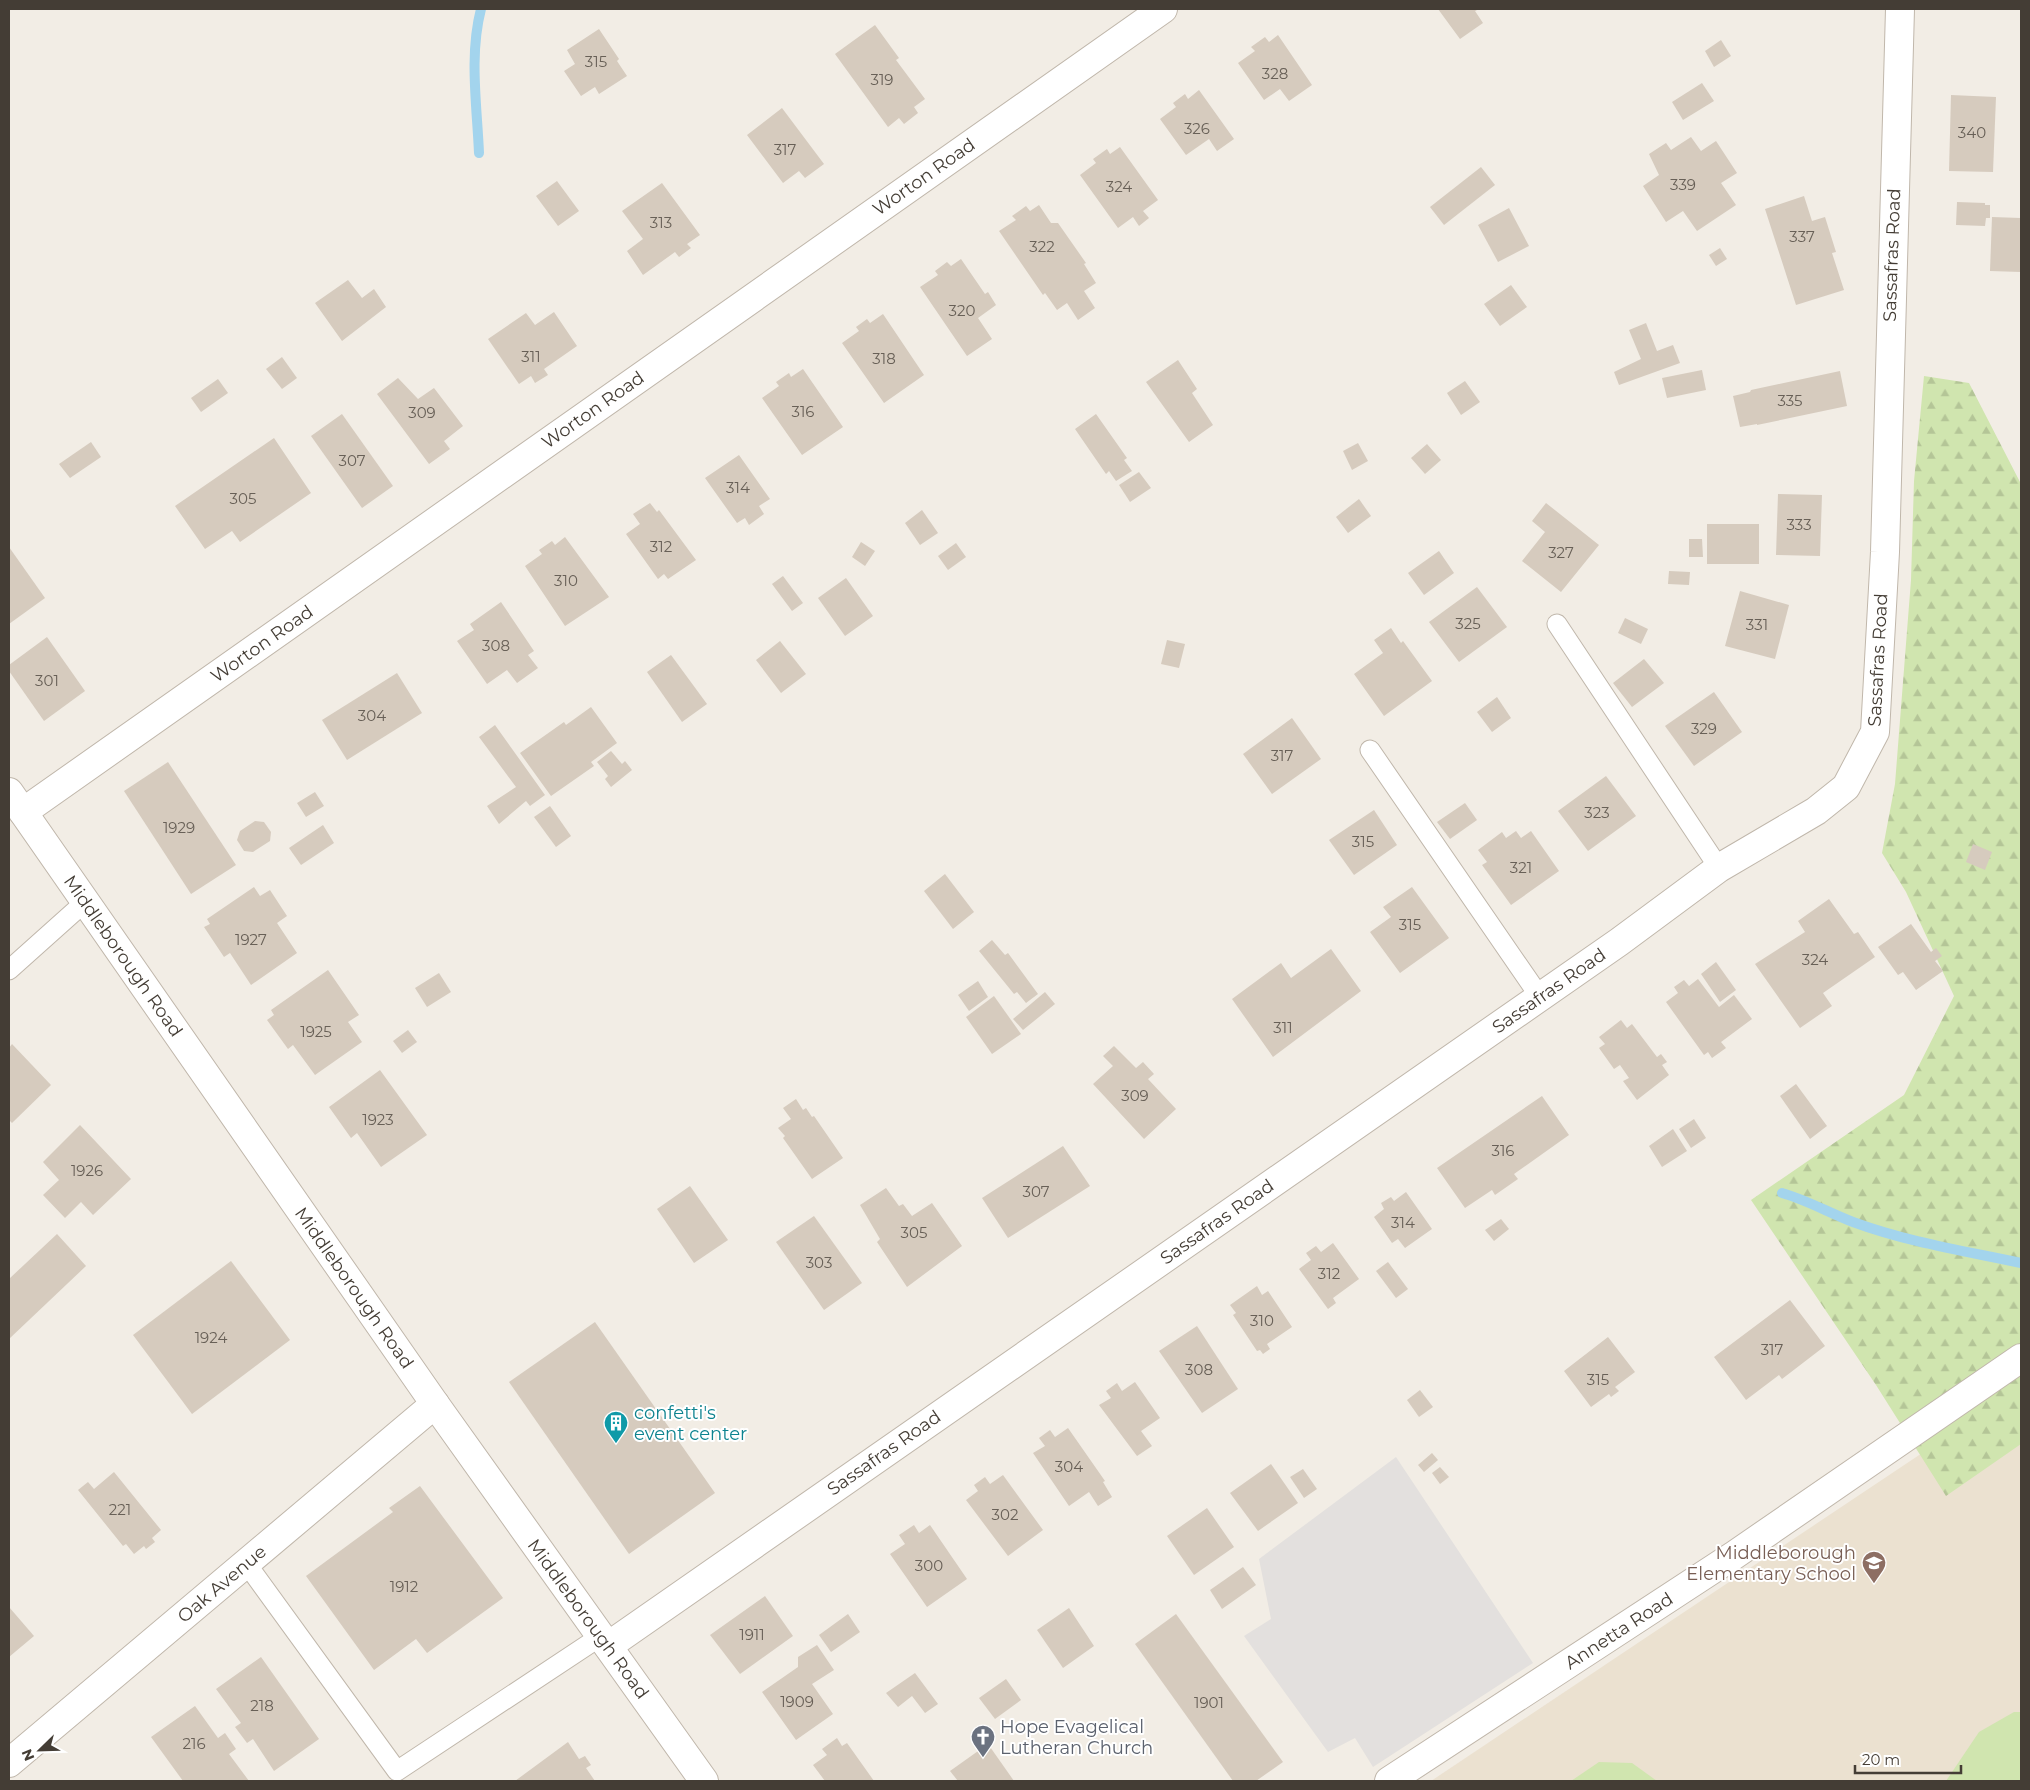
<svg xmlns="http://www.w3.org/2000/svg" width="2030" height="1790" viewBox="0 0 2030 1790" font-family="Montserrat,sans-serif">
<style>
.education{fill:#ebe1d0}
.forest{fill:url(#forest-firs)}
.garden{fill:#d0e5af}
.parking{fill:#e3e0de}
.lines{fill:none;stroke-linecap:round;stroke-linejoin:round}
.stream{stroke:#a3d4ed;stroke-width:10}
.building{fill:#d6cbbe}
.lane-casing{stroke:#c0b7ab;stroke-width:21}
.street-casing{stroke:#c0b7ab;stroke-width:30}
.lane{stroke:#fff;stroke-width:19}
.street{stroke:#fff;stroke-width:28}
.labels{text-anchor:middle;stroke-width:4;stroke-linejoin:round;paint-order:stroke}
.number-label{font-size:15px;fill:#686057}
.street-label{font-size:18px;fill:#443d35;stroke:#fff}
.culture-label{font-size:18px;fill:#0d838f;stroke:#fff;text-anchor:start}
.education-label{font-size:18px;fill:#785e54;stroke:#fff;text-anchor:end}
.worship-label{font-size:18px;fill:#5b616d;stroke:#fff;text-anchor:start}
</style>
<defs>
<pattern id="forest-firs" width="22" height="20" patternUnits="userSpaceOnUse" patternTransform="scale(1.25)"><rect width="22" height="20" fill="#d0e5af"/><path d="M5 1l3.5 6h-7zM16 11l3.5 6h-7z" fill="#b4c597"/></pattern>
</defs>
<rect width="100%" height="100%" fill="#f2ede5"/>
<!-- education -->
<path class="education" d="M2021,1387V1781H1431Z"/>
<!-- forest -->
<path class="forest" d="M1924,376L1969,383L2020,482L2021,1444L1946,1496L1876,1385L1751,1200L1904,1095L1954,996L1906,892L1882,853L1895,784L1911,580L1914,481Z"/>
<!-- garden -->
<g class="garden">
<path d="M2014,1712H2021V1781H1946L1979,1732Z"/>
<path d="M1599,1762L1632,1763L1657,1781H1571Z"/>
</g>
<!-- parking -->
<path class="parking" d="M1396,1457L1533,1663L1373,1767L1355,1738L1328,1752L1244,1636L1271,1619L1259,1559Z"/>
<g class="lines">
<!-- stream -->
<g class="stream">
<path d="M479,153C477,106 469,55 481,9"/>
<path d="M1782,1193C1807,1200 1829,1213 1853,1222C1907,1242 1965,1251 2021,1263"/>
</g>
</g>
<!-- building -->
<g class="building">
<path d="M1438,9H1479L1475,11L1483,23L1460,39Z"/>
<path d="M875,25L899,58L896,60L925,99L914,107L918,113L904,124L899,118L888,127L835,54Z"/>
<path d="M599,29L619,59L617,61L627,76L599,94L595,87L581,96L564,71L575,64L567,50Z"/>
<path d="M1278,35L1312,85L1289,101L1280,89L1264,100L1238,63L1255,51L1251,47L1265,37L1269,42Z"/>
<path d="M1721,40L1731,56L1714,67L1705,51Z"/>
<path d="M1702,83L1714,101L1683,120L1672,102Z"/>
<path d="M1199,90L1234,139L1217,151L1209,139L1186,155L1160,119L1176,107L1173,103L1185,94L1188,99Z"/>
<path d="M1951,95L1996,97L1993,172L1949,171Z"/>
<path d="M782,108L824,164L805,178L799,171L783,183L747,135Z"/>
<path d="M1691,137L1701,151L1716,141L1737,173L1721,183L1736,205L1697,231L1683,211L1666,222L1643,186L1659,175L1649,154L1666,143L1671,150Z"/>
<path d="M1120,147L1158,200L1143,211L1149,218L1139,226L1133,217L1118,228L1080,175L1096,163L1093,159L1107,149L1110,154Z"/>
<path d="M1481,167L1495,185L1444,225L1430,207Z"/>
<path d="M557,181L579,211L558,226L536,196Z"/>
<path d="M662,183L700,235L687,244L691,248L679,257L675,252L643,275L627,251L643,239L622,211Z"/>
<path d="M1804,196L1812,221L1825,217L1836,252L1832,253L1844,290L1796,305L1765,209Z"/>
<path d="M1957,202L1985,203V205H1990V218H1986L1985,226L1956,225Z"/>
<path d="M1039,205L1051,223H1058L1086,263L1084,264L1096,283L1084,291L1095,308L1078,320L1067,303L1057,310L1045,293L1043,295L999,231L1016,220L1012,216L1026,206L1030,211Z"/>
<path d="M1509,208L1529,246L1498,262L1478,225Z"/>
<path d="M1992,217L2021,218V272L1990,271Z"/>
<path d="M1720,248L1727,259L1716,266L1709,255Z"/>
<path d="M961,259L985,294L988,292L996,305L978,318L992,339L967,356L920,287L938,275L935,271L947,262L951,266Z"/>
<path d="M348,280L362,298L374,289L386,307L342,341L315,303Z"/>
<path d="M1511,285L1527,307L1500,326L1484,304Z"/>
<path d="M554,312L577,346L544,369L548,375L535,383L531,376L519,384L488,339L526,313L535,325Z"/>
<path d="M883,314L924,375L884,403L842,343L859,331L856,327L867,319L870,323Z"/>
<path d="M1646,323L1657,351L1673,345L1680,363L1619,385L1614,372L1641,359L1629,330Z"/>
<path d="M282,357L297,378L282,389L266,369Z"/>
<path d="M1178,360L1197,389L1192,393L1213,425L1189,442L1146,382Z"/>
<path d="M803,369L843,427L802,455L762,398L779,386L776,382L789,373L791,377Z"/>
<path d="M1702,370L1706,390L1667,398L1662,378Z"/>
<path d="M1840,371L1847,406L1757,425V424L1740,427L1733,396L1750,392L1751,390Z"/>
<path d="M398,378L418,399L434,388L463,426L444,441L450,449L429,464L377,394Z"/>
<path d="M218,379L228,393L201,412L191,398Z"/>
<path d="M1465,381L1480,402L1461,415L1447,393Z"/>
<path d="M342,414L393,486L362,508L311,436Z"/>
<path d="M1096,414L1127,458L1124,460L1132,471L1116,481L1109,471L1106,474L1075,429Z"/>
<path d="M274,438L311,493L240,542L232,531L205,549L175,506Z"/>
<path d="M91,442L101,457L70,478L59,464Z"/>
<path d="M1358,443L1368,461L1352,470L1343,451Z"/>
<path d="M1427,444L1441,460L1425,474L1411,458Z"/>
<path d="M739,455L770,499L759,506L764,514L749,525L745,518L737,523L705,478Z"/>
<path d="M1139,472L1151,488L1130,502L1119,485Z"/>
<path d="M1778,494L1822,495L1820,556L1776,555Z"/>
<path d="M1359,499L1371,516L1348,533L1336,517Z"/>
<path d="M650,503L657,512L659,510L696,560L668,579L664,574L658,579L626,534L640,524L633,514Z"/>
<path d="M1546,503L1599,545L1561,592L1522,561L1545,532L1532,521Z"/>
<path d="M922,510L938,533L920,545L905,523Z"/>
<rect x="1707" y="524" width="52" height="40"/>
<path d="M565,537L609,597L565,626L525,566L542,554L539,550L552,541L555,545Z"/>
<path d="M1689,539H1702L1703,557H1689Z"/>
<path d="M861,542L875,551L865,566L852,557Z"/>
<path d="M956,543L966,557L948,570L938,556Z"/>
<path d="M9,547L45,598L9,624Z"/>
<path d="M1439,551L1454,573L1424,595L1408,573Z"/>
<path d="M1669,571L1690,572L1689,585L1668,584Z"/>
<path d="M783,576L803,603L792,611L772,584Z"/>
<path d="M846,578L873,616L845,636L818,598Z"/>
<path d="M1477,587L1507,627L1459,662L1429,622Z"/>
<path d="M1740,591L1789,605L1775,659L1725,646Z"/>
<path d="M501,602L534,651L528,655L538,668L517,683L507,670L487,684L457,641L474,630L470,624Z"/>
<path d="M1625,618L1648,629L1641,644L1618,633Z"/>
<path d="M1391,628L1401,643L1403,641L1432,681L1384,716L1354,674L1383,653L1374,640Z"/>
<path d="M47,637L85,691L44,721L9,671V665Z"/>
<path d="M1167,640L1185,644L1179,668L1161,664Z"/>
<path d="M780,641L806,674L781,693L756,660Z"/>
<path d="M671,655L707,704L682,722L647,672Z"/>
<path d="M1644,659L1664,683L1632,707L1613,683Z"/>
<path d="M397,673L422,713L347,760L322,720Z"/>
<path d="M1714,692L1742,732L1694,766L1665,726Z"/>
<path d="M1497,697L1511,718L1492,732L1477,712Z"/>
<path d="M591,707L617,743L591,762L594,766L551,796L520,753L564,722L566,725Z"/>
<path d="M1292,718L1321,759L1272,794L1243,754Z"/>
<path d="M495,725L545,795L530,806L526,801L499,824L487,806L516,787L479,737Z"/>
<path d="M611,751L622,764L625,761L632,770L611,787L605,779L608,776L597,762Z"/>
<path d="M168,762L236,865L191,894L124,791Z"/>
<path d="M1606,776L1636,816L1588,851L1558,811Z"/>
<path d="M315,792L324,806L306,817L297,803Z"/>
<path d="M1465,803L1477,820L1450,839L1437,822Z"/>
<path d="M550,806L571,836L556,847L534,817Z"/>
<path d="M1374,810L1397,845L1354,875L1329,840Z"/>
<path d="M255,821L264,822L271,832L270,841L253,852L244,851L237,840L240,831Z"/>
<path d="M323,825L334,843L301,865L289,848Z"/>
<path d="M1516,831L1521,838L1531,831L1559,871L1511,905L1482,865L1487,862L1478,850L1502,832L1506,838Z"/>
<path d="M1973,844L1992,852L1985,870L1966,862Z"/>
<path d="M945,874L974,912L953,929L924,891Z"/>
<path d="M254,887L260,896L270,890L287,916L277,923L297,953L251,985L230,953L224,957L204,927L210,924L207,919Z"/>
<path d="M1412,887L1449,938L1400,973L1370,932L1391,917L1383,907Z"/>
<path d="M1829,899L1854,934L1858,932L1875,957L1823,993L1832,1006L1800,1028L1755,964L1805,932L1798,921Z"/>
<path d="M1911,924L1931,952L1936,948L1942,956L1935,961L1943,971L1916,990L1903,972L1898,975L1878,947Z"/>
<path d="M992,940L1005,955L1008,953L1038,994L1026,1003L1017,992L1014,994L979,951Z"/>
<path d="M1331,949L1361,991L1273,1057L1232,999L1281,963L1291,978Z"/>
<path d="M1716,962L1736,990L1720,1002L1701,974Z"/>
<path d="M328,970L359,1015L348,1022L362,1042L315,1075L293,1045L288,1049L267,1020L274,1015L271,1010Z"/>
<path d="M439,973L451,992L427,1007L415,988Z"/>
<path d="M1698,979L1719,1007L1734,995L1752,1019L1721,1042L1726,1048L1712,1058L1708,1052L1704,1055L1666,1002L1678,993L1674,987L1684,980L1689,986Z"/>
<path d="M978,981L988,997L969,1011L958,995Z"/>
<path d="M1045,992L1055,1004L1023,1030L1013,1019Z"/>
<path d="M994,996L1021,1034L992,1054L966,1017Z"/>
<path d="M1621,1020L1627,1028L1632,1024L1657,1057L1661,1054L1667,1062L1662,1065L1669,1075L1637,1100L1623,1081L1629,1078L1620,1065L1614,1069L1599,1048L1605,1044L1599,1037Z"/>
<path d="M408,1030L417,1042L402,1053L393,1041Z"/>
<path d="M12,1044L51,1085L12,1123L9,1120V1048Z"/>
<path d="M1114,1046L1136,1068L1143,1062L1154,1074L1148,1079L1176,1109L1144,1139L1093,1084L1113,1066L1103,1056Z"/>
<path d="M380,1070L427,1135L381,1167L357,1133L351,1138L329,1107Z"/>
<path d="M1796,1084L1827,1126L1810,1139L1780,1096Z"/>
<path d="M1542,1096L1569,1135L1514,1174L1518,1179L1495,1195L1492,1190L1465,1208L1437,1168Z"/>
<path d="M796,1099L803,1110L806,1108L812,1117L814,1116L843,1158L812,1179L783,1138L785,1136L778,1128L791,1119L783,1108Z"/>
<path d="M1694,1119L1706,1138L1691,1148L1679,1129Z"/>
<path d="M80,1125L131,1179L93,1215L81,1202L65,1218L43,1195L59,1180L43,1162Z"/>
<path d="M1673,1129L1687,1151L1662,1167L1649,1146Z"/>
<path d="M1063,1146L1090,1186L1008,1238L982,1198Z"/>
<path d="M690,1186L728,1240L694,1263L657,1209Z"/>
<path d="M886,1188L899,1206L903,1204L912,1216L932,1203L962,1246L907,1287L877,1242L880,1239L860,1205Z"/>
<path d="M1406,1192L1432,1229L1405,1248L1398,1239L1392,1243L1374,1217L1384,1209L1381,1203L1391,1197L1394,1201Z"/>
<path d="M814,1216L862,1283L824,1310L776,1242Z"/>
<path d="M1501,1219L1509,1229L1494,1241L1485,1230Z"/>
<path d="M57,1234L86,1266L9,1339V1279Z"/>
<path d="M1333,1243L1359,1279L1333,1298L1336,1303L1328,1309L1299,1269L1311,1260L1306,1253L1316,1246L1321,1252Z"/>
<path d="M231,1261L290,1340L192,1414L133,1335Z"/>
<path d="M1388,1262L1408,1289L1396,1298L1376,1271Z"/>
<path d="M1257,1286L1262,1295L1268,1291L1292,1327L1267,1344L1270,1349L1263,1354L1260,1350L1257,1351L1233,1315L1236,1313L1230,1305Z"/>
<path d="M1790,1300L1825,1346L1782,1379L1779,1375L1746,1400L1714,1357Z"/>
<path d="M595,1322L715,1493L629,1554L509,1382Z"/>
<path d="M1197,1326L1238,1389L1202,1413L1159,1351Z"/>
<path d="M1608,1337L1635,1372L1615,1387L1619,1391L1611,1397L1609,1394L1591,1407L1564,1371Z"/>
<path d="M1135,1382L1160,1418L1141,1431L1152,1446L1137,1456L1099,1405L1111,1398L1106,1391L1117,1383L1122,1391Z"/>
<path d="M1420,1390L1433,1407L1419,1417L1407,1400Z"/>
<path d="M1068,1428L1105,1481L1103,1482L1112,1497L1098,1506L1089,1492L1069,1506L1033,1453L1045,1446L1039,1438L1050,1430L1055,1437Z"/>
<path d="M1432,1453L1438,1460L1424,1472L1418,1465Z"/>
<path d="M1271,1464L1298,1503L1258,1531L1230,1493Z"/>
<path d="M1440,1467L1449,1477L1440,1484L1432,1473Z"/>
<path d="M1303,1469L1317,1489L1304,1498L1290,1477Z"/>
<path d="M114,1472L161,1530L152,1538L155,1542L146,1549L144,1546L134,1554L126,1544L123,1546L78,1490L88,1482L94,1489Z"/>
<path d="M1003,1475L1043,1530L1008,1556L966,1500L978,1491L974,1485L985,1477L990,1484Z"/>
<path d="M420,1486L503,1598L427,1653L416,1639L374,1670L306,1576L393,1512L389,1508Z"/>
<path d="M1207,1508L1234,1547L1194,1575L1167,1536Z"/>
<path d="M914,1525L919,1533L930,1525L967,1579L927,1607L890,1554L905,1544L899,1535Z"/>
<path d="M1243,1567L1256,1585L1222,1609L1210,1590Z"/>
<path d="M765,1596L793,1636L740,1674L710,1635Z"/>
<path d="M9,1607L34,1636L9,1657Z"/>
<path d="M1069,1608L1094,1646L1063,1668L1037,1630Z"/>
<path d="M848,1614L860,1632L831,1652L819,1635Z"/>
<path d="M1176,1614L1283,1762L1256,1781H1233L1135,1644Z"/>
<path d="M817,1645L834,1670L812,1684L833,1714L796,1740L762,1692L798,1667V1657Z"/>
<path d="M261,1657L319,1739L274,1771L253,1739L247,1743L235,1727L241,1723L216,1689Z"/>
<path d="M915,1673L938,1704L925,1713L912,1696L898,1707L886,1693Z"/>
<path d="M1006,1679L1021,1700L995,1719L979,1698Z"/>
<path d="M195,1706L218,1738L225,1733L236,1749L229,1754L249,1781H183L151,1737Z"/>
<path d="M837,1738L842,1746L847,1743L874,1781H825L813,1765L827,1755L822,1749Z"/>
<path d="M568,1742L579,1759L585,1756L591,1765L586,1768L595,1781H515Z"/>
<path d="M988,1744L1014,1781H958L950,1771Z"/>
</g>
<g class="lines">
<defs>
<g id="lane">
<path d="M1557,624L1719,868"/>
<path d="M1370,750L1540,997"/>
<path d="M9,970L85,902"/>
<path d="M246,1563L397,1771L601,1636"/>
</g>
<g id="street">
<path d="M9,792L435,1404L704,1781"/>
<path d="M23,812L1163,9"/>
<path d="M608,1646L1619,942L1719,868L1816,811L1846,787L1875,732L1885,552L1900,9"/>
<path d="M9,1763L435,1404"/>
<path d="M1389,1781L1733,1556L2021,1358"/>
</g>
</defs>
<!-- lane casing -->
<use href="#lane" class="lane-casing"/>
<!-- street casing -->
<use href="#street" class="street-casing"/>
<!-- lane -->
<use href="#lane" class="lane"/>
<!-- street -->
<use href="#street" class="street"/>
</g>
<!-- icons -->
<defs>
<symbol id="building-pin" viewBox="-11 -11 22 30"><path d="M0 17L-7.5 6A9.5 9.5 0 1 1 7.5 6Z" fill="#0f9aa8" stroke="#fff"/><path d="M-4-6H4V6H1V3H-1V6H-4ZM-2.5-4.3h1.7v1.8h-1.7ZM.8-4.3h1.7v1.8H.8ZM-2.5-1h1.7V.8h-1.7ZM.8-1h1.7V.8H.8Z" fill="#fff"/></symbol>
<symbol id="school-pin" viewBox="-11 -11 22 30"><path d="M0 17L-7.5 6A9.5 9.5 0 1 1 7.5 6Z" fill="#8d6e63" stroke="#fff"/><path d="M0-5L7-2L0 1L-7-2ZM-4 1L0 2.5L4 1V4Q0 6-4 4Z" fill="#fff"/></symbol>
<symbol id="church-pin" viewBox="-11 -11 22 30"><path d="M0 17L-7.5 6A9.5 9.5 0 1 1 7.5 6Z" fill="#6b7280" stroke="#fff"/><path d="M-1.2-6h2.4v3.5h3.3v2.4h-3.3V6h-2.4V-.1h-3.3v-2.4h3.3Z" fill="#fff"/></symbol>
</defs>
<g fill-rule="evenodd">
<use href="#building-pin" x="602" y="1409" width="28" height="38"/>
<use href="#school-pin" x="1860" y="1549" width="28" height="38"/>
<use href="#church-pin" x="969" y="1723" width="28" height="38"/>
</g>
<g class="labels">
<!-- number labels -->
<g class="number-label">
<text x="596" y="67">315</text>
<text x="1275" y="79">328</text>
<text x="882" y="85">319</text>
<text x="1197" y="134">326</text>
<text x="1972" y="138">340</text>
<text x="785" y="155">317</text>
<text x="1683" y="190">339</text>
<text x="1119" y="192">324</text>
<text x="661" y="228">313</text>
<text x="1802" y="242">337</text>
<text x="1042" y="252">322</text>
<text x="962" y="316">320</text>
<text x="531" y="362">311</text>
<text x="884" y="364">318</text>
<text x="1790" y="406">335</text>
<text x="803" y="417">316</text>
<text x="422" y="418">309</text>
<text x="352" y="466">307</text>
<text x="738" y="493">314</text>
<text x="243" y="504">305</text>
<text x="1799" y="530">333</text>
<text x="661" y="552">312</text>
<text x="1561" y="558">327</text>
<text x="566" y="586">310</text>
<text x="1468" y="629">325</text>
<text x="1757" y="630">331</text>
<text x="496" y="651">308</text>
<text x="47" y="686">301</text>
<text x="372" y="721">304</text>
<text x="1704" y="734">329</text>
<text x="1282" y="761">317</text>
<text x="1597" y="818">323</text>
<text x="179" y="833">1929</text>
<text x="1363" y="847">315</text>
<text x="1521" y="873">321</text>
<text x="1410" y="930">315</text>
<text x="251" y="945">1927</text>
<text x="1815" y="965">324</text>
<text x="1283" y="1033">311</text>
<text x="316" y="1037">1925</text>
<text x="1135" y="1101">309</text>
<text x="378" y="1125">1923</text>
<text x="1503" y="1156">316</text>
<text x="87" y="1176">1926</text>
<text x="1036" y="1197">307</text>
<text x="1403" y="1228">314</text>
<text x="914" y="1238">305</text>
<text x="819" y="1268">303</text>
<text x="1329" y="1279">312</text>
<text x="1262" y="1326">310</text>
<text x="211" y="1343">1924</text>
<text x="1772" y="1355">317</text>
<text x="1199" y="1375">308</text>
<text x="1598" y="1385">315</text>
<text x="1069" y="1472">304</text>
<text x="120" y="1515">221</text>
<text x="1005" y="1520">302</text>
<text x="929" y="1571">300</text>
<text x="404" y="1592">1912</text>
<text x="752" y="1640">1911</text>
<text x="797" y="1707">1909</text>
<text x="1209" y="1708">1901</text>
<text x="262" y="1711">218</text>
<text x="194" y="1749">216</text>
</g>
<!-- street labels -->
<g class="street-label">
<text transform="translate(924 177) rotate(-35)" y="6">Worton Road</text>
<text transform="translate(1892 255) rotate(-88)" y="6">Sassafras Road</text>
<text transform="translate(593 410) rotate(-35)" y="6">Worton Road</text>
<text transform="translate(262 644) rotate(-35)" y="6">Worton Road</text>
<text transform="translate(1878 660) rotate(-87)" y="6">Sassafras Road</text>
<text transform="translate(123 956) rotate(55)" y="6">Middleborough Road</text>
<text transform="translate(1549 991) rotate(-35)" y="6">Sassafras Road</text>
<text transform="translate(1217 1222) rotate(-35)" y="6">Sassafras Road</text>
<text transform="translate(354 1288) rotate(55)" y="6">Middleborough Road</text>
<text transform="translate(884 1453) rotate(-35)" y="6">Sassafras Road</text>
<text transform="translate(222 1584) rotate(-40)" y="6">Oak Avenue</text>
<text transform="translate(588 1619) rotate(54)" y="6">Middleborough Road</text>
<text transform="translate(1619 1631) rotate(-33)" y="6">Annetta Road</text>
</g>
<!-- culture labels -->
<g class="culture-label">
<text x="634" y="1419">confetti's<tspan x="634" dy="21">event center</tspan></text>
</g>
<!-- education labels -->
<g class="education-label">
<text x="1856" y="1559">Middleborough<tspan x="1856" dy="21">Elementary School</tspan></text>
</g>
<!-- worship labels -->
<g class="worship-label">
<text x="1000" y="1733">Hope Evagelical<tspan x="1000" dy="21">Lutheran Church</tspan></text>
</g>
</g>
<!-- border -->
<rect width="2030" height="1790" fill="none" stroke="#443d35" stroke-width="20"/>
<!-- north arrow -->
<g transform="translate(40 1750) rotate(247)" stroke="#ffffff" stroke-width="4" paint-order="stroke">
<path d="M0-4L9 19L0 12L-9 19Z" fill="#443d35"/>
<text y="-8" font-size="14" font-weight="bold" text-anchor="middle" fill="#443d35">N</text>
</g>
<!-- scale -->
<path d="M1855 1765v8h106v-8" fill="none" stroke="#443d35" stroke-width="2.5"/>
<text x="1862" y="1765" font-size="15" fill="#443d35" stroke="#ffffff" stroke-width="4" paint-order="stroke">20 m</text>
</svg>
